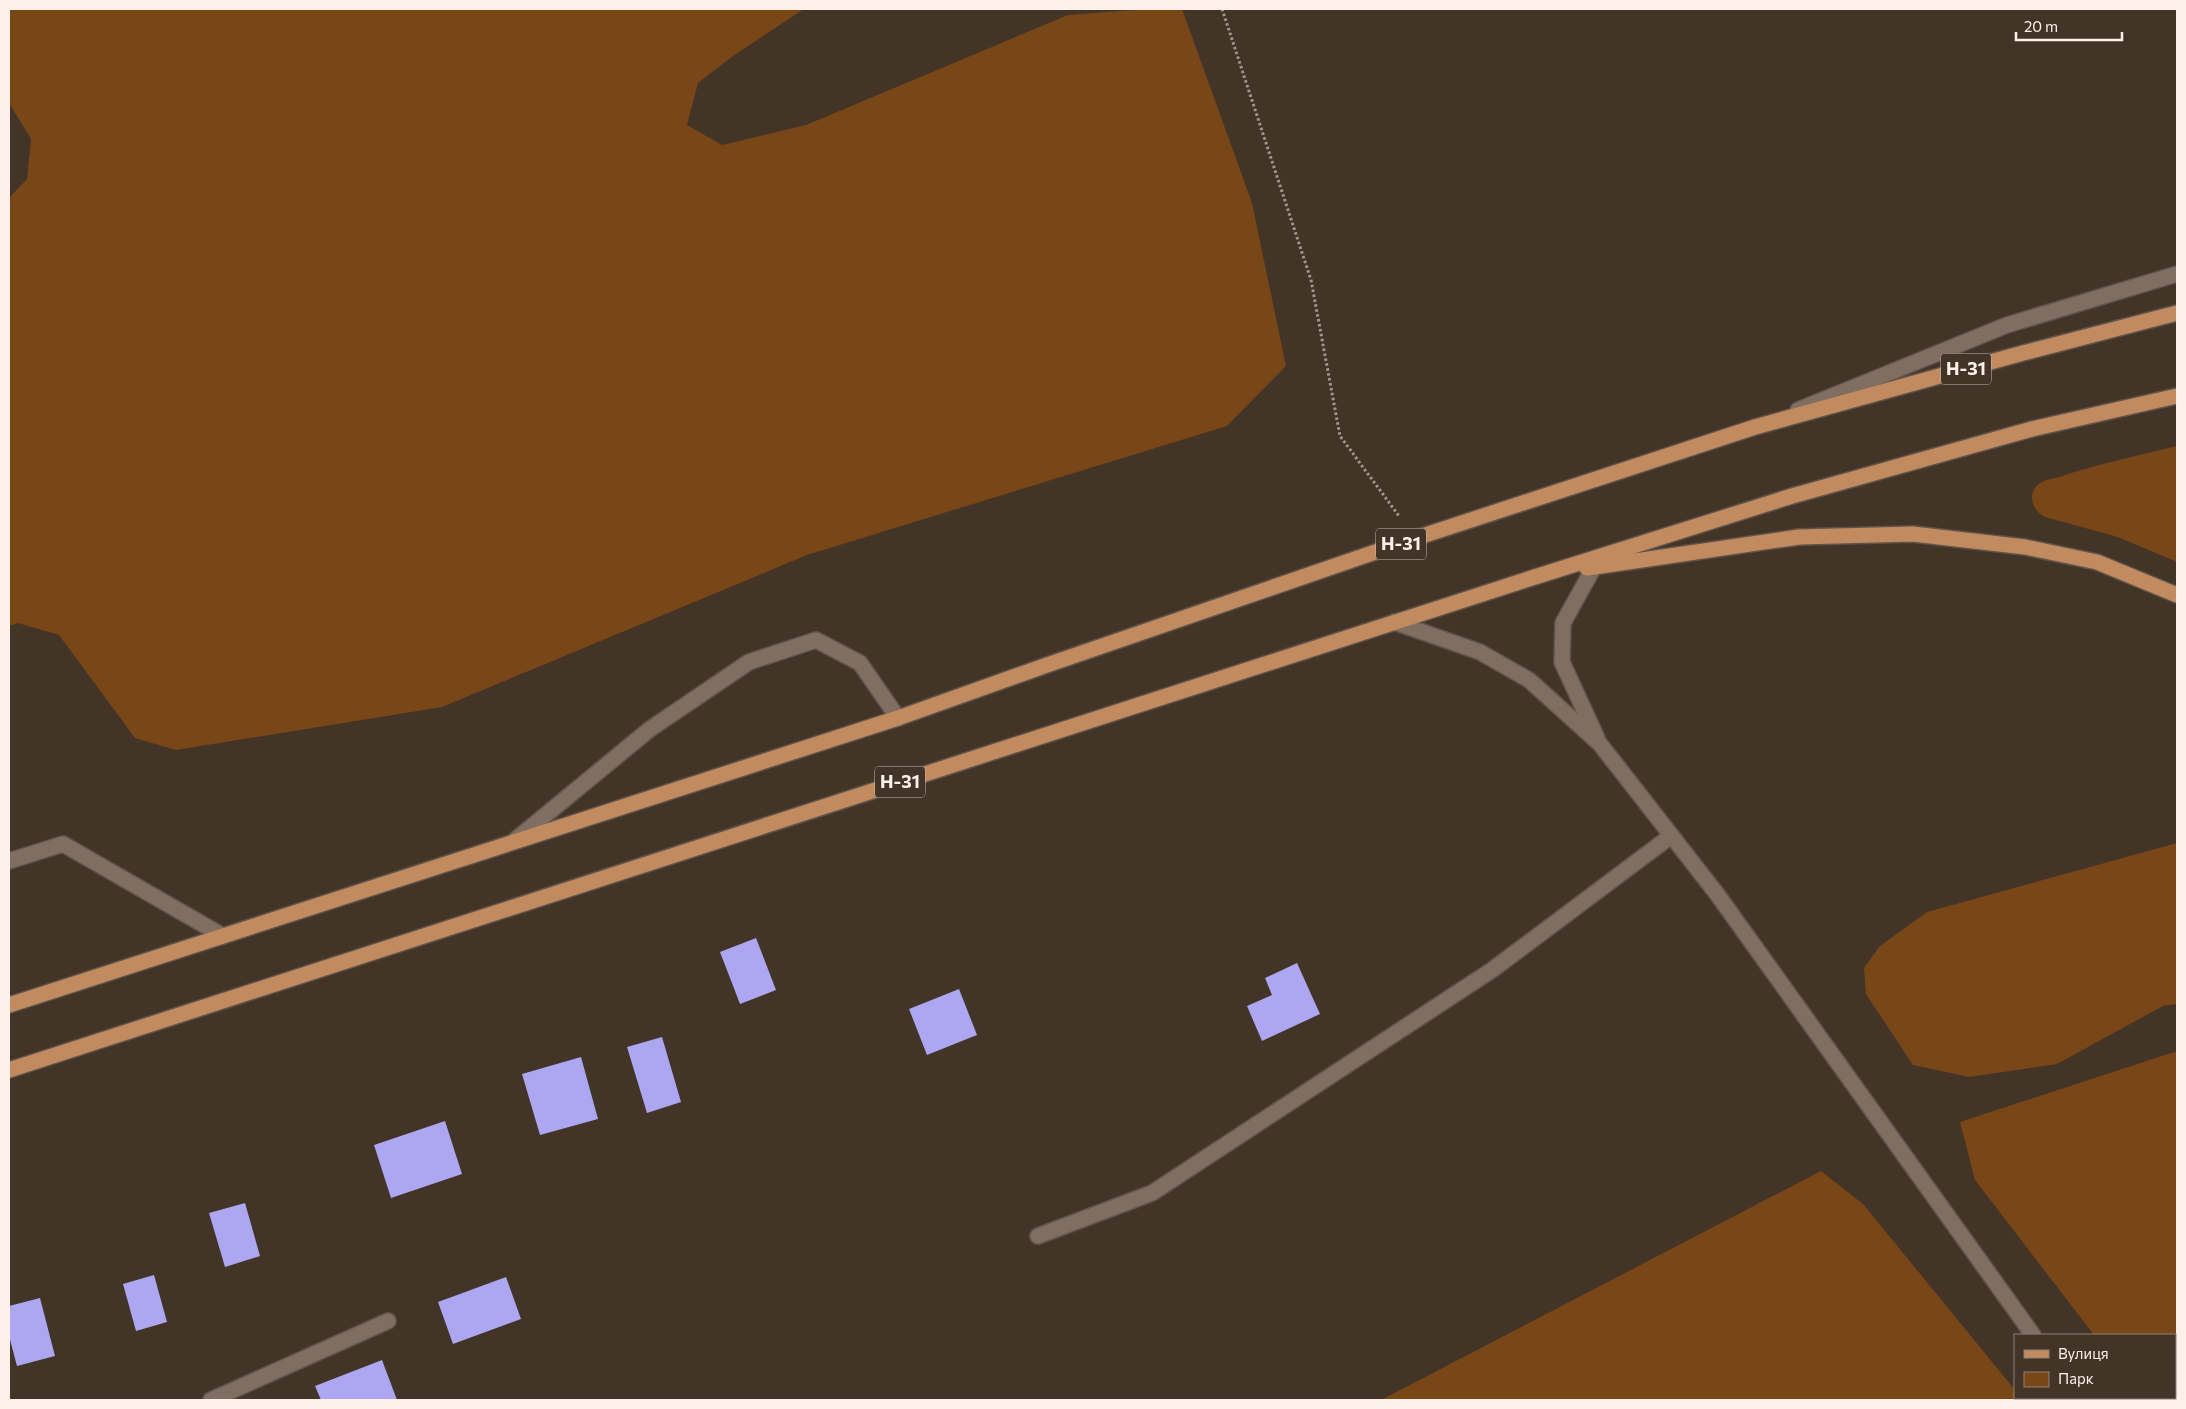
<svg xmlns="http://www.w3.org/2000/svg" width="2186" height="1409" viewBox="0 0 2186 1409" font-family="Commissioner,sans-serif">
<style>
.green{fill:#794617}
.building{fill:#aca7f0}
.lines{fill:none;stroke-linecap:round;stroke-linejoin:round}
.minor-casing{stroke:#605349;stroke-width:18}
.major-casing{stroke:#605349;stroke-width:18}
.path{stroke:#a4978e;stroke-width:3;stroke-dasharray:2.5 2.5;stroke-linecap:butt}
.minor{stroke:#7f6e61;stroke-width:15}
.major{stroke:#c18b5f;stroke-width:15}
.labels{text-anchor:middle;stroke-width:5;stroke-linejoin:round;paint-order:stroke}
.shield{fill:#433428;stroke:#c4b8b0;stroke-width:1}
.shield-label{font-size:18px;font-weight:bold;fill:#fbf1ea}
</style>
<rect width="100%" height="100%" fill="#433428"/>
<!-- green -->
<g class="green">
<path d="M9,9H804L733,56L698,83L687,125L722,145L806,125L1068,15L1146,9H1182L1252,203L1286,366L1227,426L807,555L442,707L176,750L135,738L59,635L18,623L9,626V198L27,179L31,139L9,103Z"/>
<path d="M2177,446V562L2118,537L2045,517C2032,511 2026,493 2040,483C2046,479 2058,478 2065,475C2102,463 2140,455 2177,446Z"/>
<path d="M2177,843V1004L2163,1006L2057,1064L1969,1077L1913,1065L1866,994L1864,968L1880,946L1927,912Z"/>
<path d="M2177,1051V1400H2145L2143,1398H2175V1335H2094L1975,1180L1960,1122Z"/>
<path d="M1821,1171L1863,1204L2015,1390V1398H2021L2023,1400H1381Z"/>
</g>
<!-- building -->
<g class="building">
<path d="M756,938L776,990L740,1004L720,952Z"/>
<path d="M1297,963L1320,1014L1262,1041L1247,1006L1272,995L1265,978Z"/>
<path d="M959,989L977,1035L927,1055L909,1009Z"/>
<path d="M662,1037L681,1102L647,1113L627,1047Z"/>
<path d="M581,1057L598,1119L540,1135L522,1074Z"/>
<path d="M445,1121L462,1174L391,1198L374,1145Z"/>
<path d="M245,1203L260,1256L225,1267L209,1213Z"/>
<path d="M154,1275L167,1322L136,1331L123,1284Z"/>
<path d="M506,1277L521,1319L453,1344L438,1302Z"/>
<path d="M40,1298L55,1356L17,1366L9,1336V1306Z"/>
<path d="M382,1360L397,1400H321L315,1386Z"/>
</g>
<g class="lines">
<defs>
<g id="minor">
<path d="M1798,410L2007,325L2177,274"/>
<path d="M1594,567L1563,623L1562,662L1597,738"/>
<path d="M1394,622L1480,652L1529,680L1600,744L1717,894L2033,1335"/>
<path d="M514,841L650,729L749,662L816,640L860,663L898,718"/>
<path d="M9,861L63,844L223,936"/>
<path d="M1038,1236L1152,1193L1492,970L1671,836"/>
<path d="M2078,1398L2080,1400"/>
<path d="M211,1400L388,1321"/>
</g>
<g id="major">
<path d="M1587,568L1799,537L1913,534L2025,547L2097,562L2177,595"/>
<path d="M9,1005L898,718L1047,665L1416,538L1755,427L2023,353L2177,313"/>
<path d="M9,1070L1541,575L1792,496L2032,429L2177,396"/>
</g>
</defs>
<!-- minor casing -->
<use href="#minor" class="minor-casing"/>
<!-- major casing -->
<use href="#major" class="major-casing"/>
<!-- path -->
<path class="path" d="M1222,9L1311,280L1340,436L1399,516"/>
<!-- minor -->
<use href="#minor" class="minor"/>
<!-- major -->
<use href="#major" class="major"/>
</g>
<g class="labels">
<!-- shield labels -->
<g class="shield">
<rect x="1941" y="353.5" width="50" height="31" rx="4"/>
<rect x="1376" y="528.5" width="50" height="31" rx="4"/>
<rect x="875" y="766.5" width="50" height="31" rx="4"/>
</g>
<g class="shield-label">
<text x="1966" y="375">Н-31</text>
<text x="1401" y="550">Н-31</text>
<text x="900" y="788">Н-31</text>
</g>
</g>
<!-- border -->
<rect width="2186" height="1409" fill="none" stroke="#fbf1ea" stroke-width="20"/>
<!-- legend -->
<rect x="2014" y="1334" width="162" height="65" fill="#433428" stroke="#8d8076"/>
<rect x="2024" y="1350" width="25" height="8" fill="#c18b5f" stroke="#8d8076"/>
<text x="2058" y="1359" font-size="15" fill="#fbf1ea">Вулиця</text>
<rect x="2024" y="1372" width="25" height="15" fill="#794617" stroke="#8d8076"/>
<text x="2058" y="1384" font-size="15" fill="#fbf1ea">Парк</text>
<!-- scale -->
<path d="M2016 32v8h106v-8" fill="none" stroke="#fbf1ea" stroke-width="2.5"/>
<text x="2024" y="32" font-size="15" fill="#fbf1ea" stroke="#433428" stroke-width="4" paint-order="stroke">20 m</text>
</svg>
